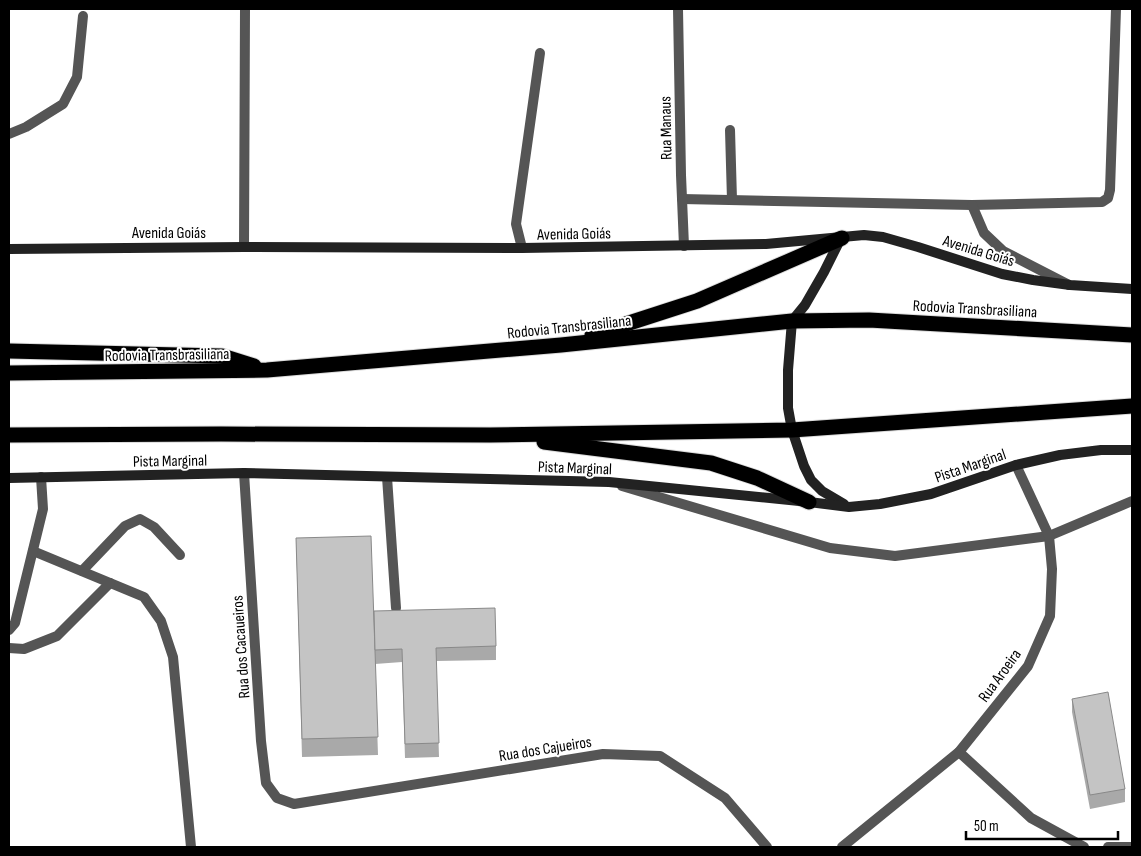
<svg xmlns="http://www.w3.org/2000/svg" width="1141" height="856" viewBox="0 0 1141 856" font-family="'Sofia Sans Condensed',sans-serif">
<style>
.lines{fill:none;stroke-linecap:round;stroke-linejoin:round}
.highway-casing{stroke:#dbdbdb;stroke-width:17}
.lane{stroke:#555;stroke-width:10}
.street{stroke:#555;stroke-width:10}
.secondary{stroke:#222;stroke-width:10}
.highway{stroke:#000;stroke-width:15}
.wall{fill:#a9a9a9}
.building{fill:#c4c4c4;stroke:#898989}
.labels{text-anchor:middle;stroke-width:4;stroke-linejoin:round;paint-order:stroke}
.street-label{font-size:16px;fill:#000;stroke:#fff}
</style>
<rect width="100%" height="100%" fill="#fff"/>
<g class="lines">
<defs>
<g id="highway">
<path d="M592,335L697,301L842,238"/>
<path d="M9,351L222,356L254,366"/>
<path d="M9,373L267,370L561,345L792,321L869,320L1132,335"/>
<path d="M9,435L221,434L490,435L792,430L1132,406"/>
<path d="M544,442L711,463L757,478L809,502"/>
</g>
</defs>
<!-- highway casing -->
<use href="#highway" class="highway-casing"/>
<!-- lane -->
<g class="lane">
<path d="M730,130L732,200"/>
<path d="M9,134L26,127L63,104L77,77L83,16"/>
<path d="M682,199L972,205L1102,202L1108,198L1110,190L1116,9"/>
<path d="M972,205L984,233L1003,251L1069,285"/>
<path d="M244,247L245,9"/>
<path d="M522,248L516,224L540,53"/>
<path d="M387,477L396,608"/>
<path d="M33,551L144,597L161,621L173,657L191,847"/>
<path d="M82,571L125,526L140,519L154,527L180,555"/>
<path d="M9,630L15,623L43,509L41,477"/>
<path d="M9,648L24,649L57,636L110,583"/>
</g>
<!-- street -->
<g class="street">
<path d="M678,9L681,175L684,246"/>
<path d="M244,473L261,741L266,783L277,798L294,804L603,754L660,756L725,798L767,847"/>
<path d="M622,486L830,548L895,556L1049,536L1132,501"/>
<path d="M959,752L1031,818L1084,847"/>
<path d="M842,847L959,752L1028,666L1050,616L1052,569L1049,536L1016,465"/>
<path d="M1108,847H1132"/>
</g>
<!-- secondary -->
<g class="secondary">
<path d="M841,238L824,272L805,305L792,321L788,370V408L792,430L804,466L811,480L822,491L844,504"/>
<path d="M9,249L244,247L522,248L766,244L864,235L883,237L918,247L1002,274L1033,280L1070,285L1132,289"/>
<path d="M9,478L244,473L609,482L809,502L849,507L880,504L931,494L1016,465L1060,455L1101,450H1132"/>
</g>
<!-- highway -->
<use href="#highway" class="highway"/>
</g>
<!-- wall -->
<g class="wall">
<path d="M296,538L374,611L496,646V660L436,661L439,757L405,758L402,662L375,664L378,755L302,757Z"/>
<path d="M1072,699L1125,789V802L1090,809L1072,712Z"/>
</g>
<!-- building -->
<g class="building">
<path d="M371,536L378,737L302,739L296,538Z"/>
<path d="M495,608L496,646L436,648L439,743L405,744L402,649L375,650L374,611Z"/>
<path d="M1108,692L1125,789L1090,795L1072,699Z"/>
</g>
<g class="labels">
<!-- street labels -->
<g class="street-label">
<text transform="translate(665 128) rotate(-91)" y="6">Rua Manaus</text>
<text x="169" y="238">Avenida Goiás</text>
<text transform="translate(574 233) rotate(-1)" y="6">Avenida Goiás</text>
<text transform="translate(979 250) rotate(17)" y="6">Avenida Goiás</text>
<text transform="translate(975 308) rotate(3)" y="6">Rodovia Transbrasiliana</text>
<text transform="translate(569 326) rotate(-6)" y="6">Rodovia Transbrasiliana</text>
<text transform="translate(167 354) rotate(-1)" y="6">Rodovia Transbrasiliana</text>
<text transform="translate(170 460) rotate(-1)" y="6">Pista Marginal</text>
<text transform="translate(970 465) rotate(-19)" y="6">Pista Marginal</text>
<text transform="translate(575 467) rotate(2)" y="6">Pista Marginal</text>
<text transform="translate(240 647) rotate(-94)" y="6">Rua dos Cacaueiros</text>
<text transform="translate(999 675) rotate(-54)" y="6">Rua Aroeira</text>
<text transform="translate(545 748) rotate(-9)" y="6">Rua dos Cajueiros</text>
</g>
</g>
<!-- border -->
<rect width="1141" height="856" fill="none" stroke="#000000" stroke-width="20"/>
<!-- scale -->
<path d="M966 831v8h152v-8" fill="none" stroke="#000000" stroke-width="2.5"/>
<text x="974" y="831" font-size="15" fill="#000000" stroke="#ffffff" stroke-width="4" paint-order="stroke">50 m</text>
</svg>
